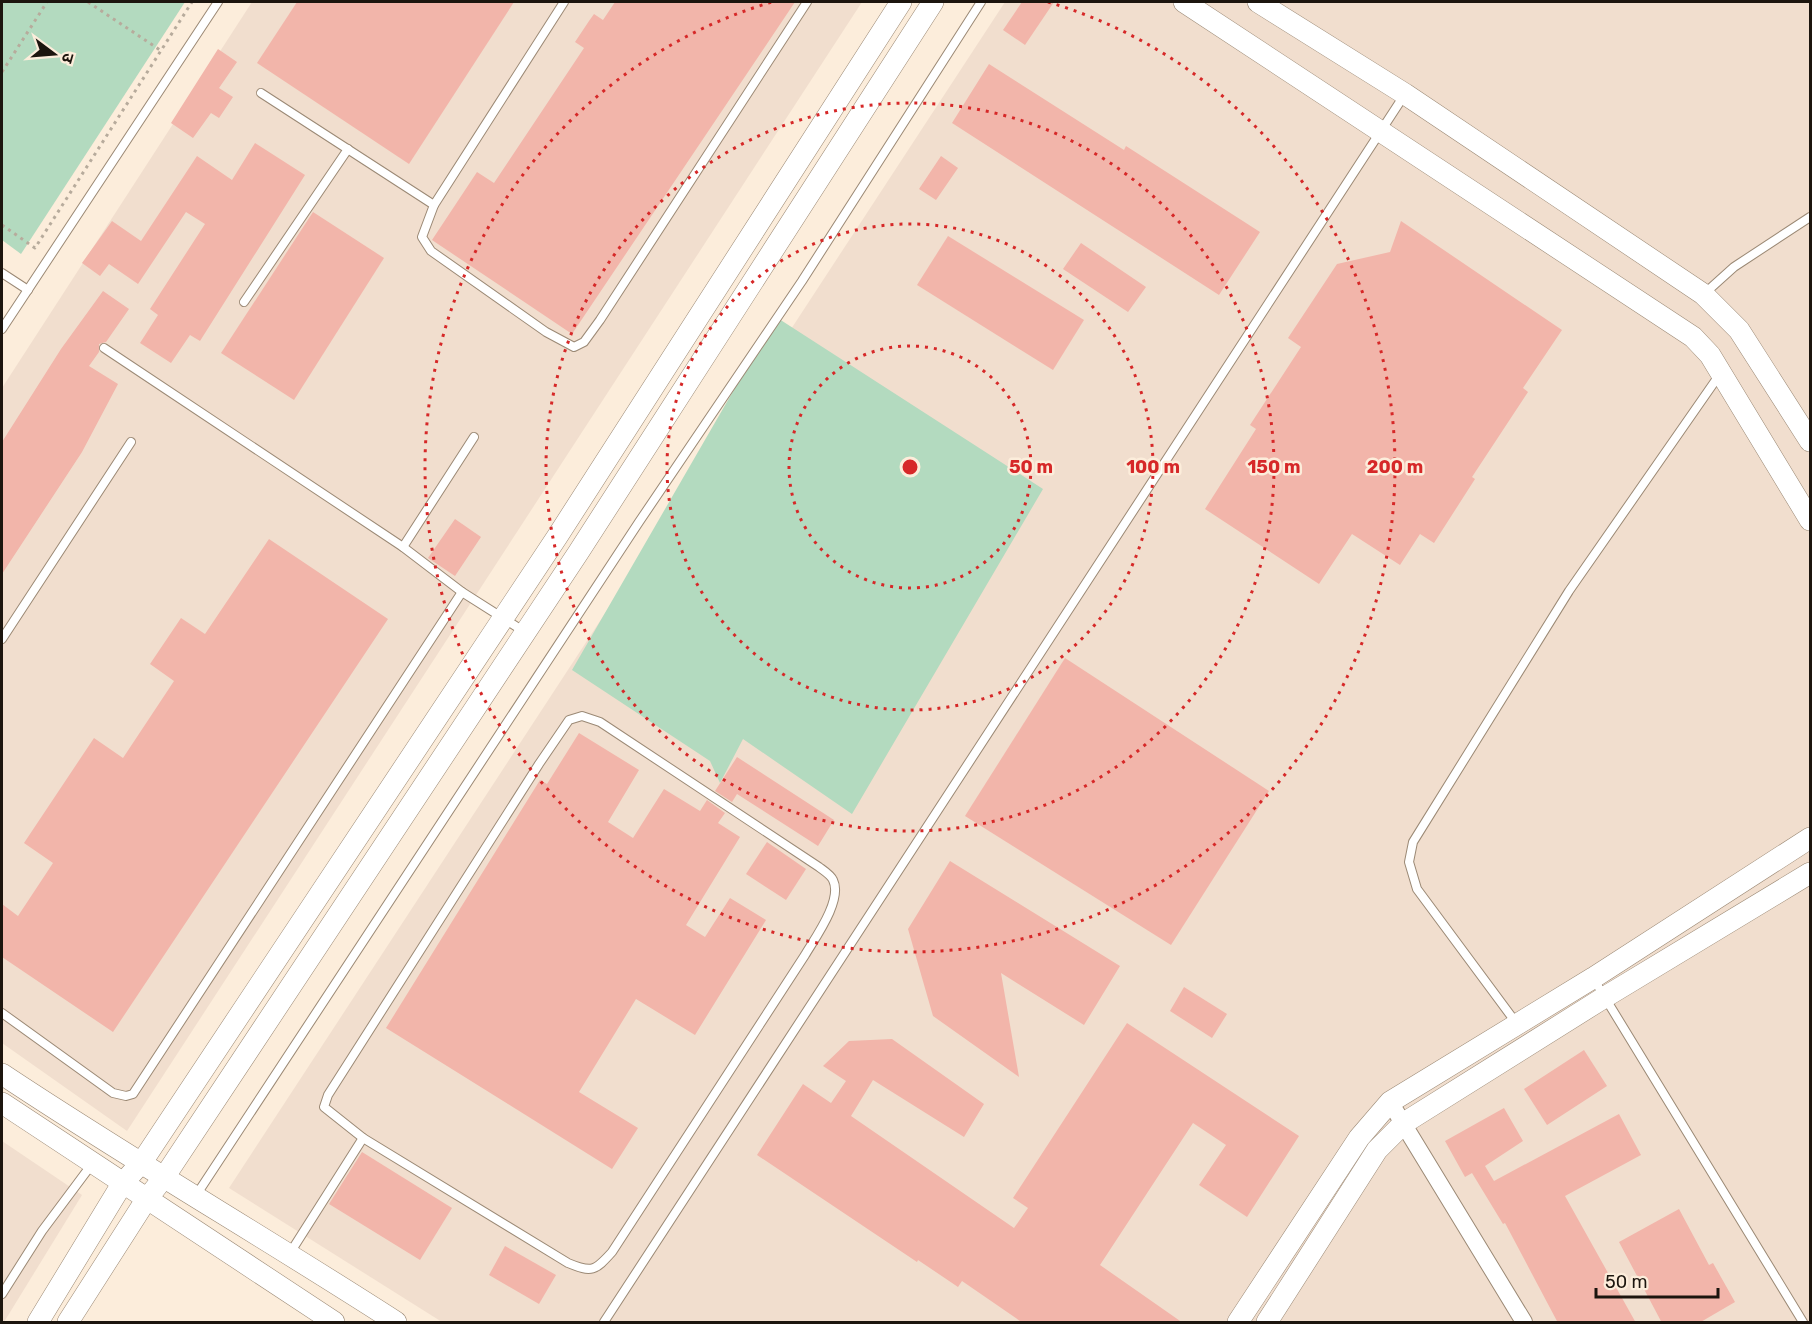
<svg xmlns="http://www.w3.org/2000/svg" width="1812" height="1324" viewBox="0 0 1812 1324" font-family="Rubik,'Noto Sans Devanagari',sans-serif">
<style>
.industrial{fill:#f1dece}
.green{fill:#b3dabf}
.building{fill:#f2b5aa}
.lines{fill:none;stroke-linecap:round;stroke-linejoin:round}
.service-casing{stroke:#9b8975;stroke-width:10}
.minor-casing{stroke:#9b8975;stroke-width:18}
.tertiary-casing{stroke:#9b8975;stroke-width:22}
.path{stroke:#b7ab9c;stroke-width:3;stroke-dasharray:3 4.5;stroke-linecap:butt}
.service{stroke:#fff;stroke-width:8}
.minor{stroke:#fff;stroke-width:16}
.tertiary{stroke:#fff;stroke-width:21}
.ring{fill:none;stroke:#d62828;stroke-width:3;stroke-dasharray:3 6}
.centre{fill:#d62828;stroke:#fceddb;stroke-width:3}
.ring-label{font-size:18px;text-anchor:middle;font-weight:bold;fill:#d62828;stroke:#fceddb;stroke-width:5;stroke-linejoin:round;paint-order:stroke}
</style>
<rect width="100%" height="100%" fill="#fceddb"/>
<!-- industrial -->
<g class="industrial">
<path d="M252,2H862L127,1131L2,1043V388Z"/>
<path d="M1005,2H1810V1322H442L229,1188Z"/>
<path d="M2,1141L82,1195L4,1322H2Z"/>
</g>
<!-- green -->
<g class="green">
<path d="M2,2H185L21,254L2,240Z"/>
<path d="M776,317L1043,489L852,814L743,739L720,783L710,761L572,670Z"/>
</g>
<!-- building -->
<g class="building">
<path d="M297,2H514L409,164L257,63Z"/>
<path d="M615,2H795L572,334L432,240L477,172L494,183L584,48L575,42L589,21L594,14L603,20Z"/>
<path d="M1022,2H1054L1025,45L1003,30Z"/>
<path d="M218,49L237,62L219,88L233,97L219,118L211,113L193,138L171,123Z"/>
<path d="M989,64L1124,150L1126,146L1260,232L1219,295L952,123Z"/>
<path d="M255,143L305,175L200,341L190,335L171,363L140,343L158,315L150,309L205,224L186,212L138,284L109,264L100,276L82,263L112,221L141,241L197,156L232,180Z"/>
<path d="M941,156L958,168L936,200L919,189Z"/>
<path d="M313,212L384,258L294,400L221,353Z"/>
<path d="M1401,221L1562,330L1523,388L1528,392L1472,477L1475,479L1434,543L1420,534L1400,565L1352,534L1319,584L1205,509L1256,429L1250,425L1301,347L1288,338L1337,264L1390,252Z"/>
<path d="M948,236L1084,320L1053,370L917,285Z"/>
<path d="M1081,243L1146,287L1128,312L1063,269Z"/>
<path d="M103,291L129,309L106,342L99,344V352L89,366L118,384L82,452L2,574V442L61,349Z"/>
<path d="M455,519L481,537L455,576L428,558Z"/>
<path d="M269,539L388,619L113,1032L2,957V904L18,916L53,863L24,843L94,738L123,758L174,681L150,664L181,618L205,634Z"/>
<path d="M1065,658L1269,791L1171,945L965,816Z"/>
<path d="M579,733L639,770L608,822L633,838L664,789L700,811L707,800L725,813L718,823L740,837L686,925L705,937L730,898L766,920L695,1035L636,999L579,1092L638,1128L612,1169L386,1028L540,780L547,784Z"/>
<path d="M737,757L834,820L818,846L737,794L732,802L715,791Z"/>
<path d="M767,842L806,869L786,900L746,874Z"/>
<path d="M950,861L1120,966L1084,1025L1001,973L1019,1077L933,1016L908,929Z"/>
<path d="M1184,987L1227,1014L1212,1038L1170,1011Z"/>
<path d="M1127,1023L1299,1136L1247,1217L1199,1185L1226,1145L1193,1123L1100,1265L1183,1323H1023L962,1281L958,1287L918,1260L917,1262L757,1155L803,1084L831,1103L846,1081L823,1066L849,1041L892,1039L984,1104L964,1137L873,1080L851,1116L1014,1228L1028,1208L1013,1198Z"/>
<path d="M1584,1050L1607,1086L1547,1125L1524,1089Z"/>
<path d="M1504,1108L1523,1141L1485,1166L1494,1181L1619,1114L1641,1155L1565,1196L1636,1323H1558L1505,1223L1503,1224L1472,1173L1465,1177L1445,1141Z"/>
<path d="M362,1152L452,1208L420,1260L329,1204Z"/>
<path d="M1679,1209L1709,1265L1713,1263L1735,1302L1699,1323H1662L1619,1242Z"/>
<path d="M505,1246L556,1275L539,1304L489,1275Z"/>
</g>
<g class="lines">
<defs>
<g id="service">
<path d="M564,2L434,205L422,237L431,251L546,332L574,347L584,342L600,320L807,2"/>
<path d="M261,93L434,205"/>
<path d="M2,273L28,290"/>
<path d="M1704,294L1734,267L1810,217"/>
<path d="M244,302L348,149"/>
<path d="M2,329L218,2"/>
<path d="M104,348L403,547L462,592L525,632"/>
<path d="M403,547L474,437"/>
<path d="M2,639L131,442"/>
<path d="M582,716L600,722L819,867C823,870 831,875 833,880C843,900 815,938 805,955L612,1252C595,1271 592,1273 568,1263L363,1138L324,1107L328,1095L539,764L569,720Z"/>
<path d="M1593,978L1803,1322"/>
<path d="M2,1013L113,1093L126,1096L133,1094L462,592"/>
<path d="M1517,1024L1417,889L1409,862L1413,842L1569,591L1720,374"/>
<path d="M195,1197L639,522L802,281L981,2"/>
<path d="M290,1253L363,1138"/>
<path d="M2,1294L42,1231L92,1164"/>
<path d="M604,1322L1405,94"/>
</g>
<path id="minor" d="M1390,1102L1524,1322"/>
<g id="tertiary">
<path d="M1184,2L1693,337L1710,355L1810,520"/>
<path d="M1258,2L1405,94L1703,294L1739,330L1810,441"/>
<path d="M2,1074C131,1160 266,1238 396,1322"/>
<path d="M2,1103L334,1322"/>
<path d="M38,1322L122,1184L142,1162L557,537L901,2"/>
<path d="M68,1322L146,1200L165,1176L578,553L933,2"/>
<path d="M1238,1322L1359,1138L1390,1102L1593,978L1810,838"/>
<path d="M1267,1322L1377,1150L1404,1123L1605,997L1810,873"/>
</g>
</defs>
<!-- service casing -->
<use href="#service" class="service-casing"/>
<!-- minor casing -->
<use href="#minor" class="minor-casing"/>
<!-- tertiary casing -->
<use href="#tertiary" class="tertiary-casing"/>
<!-- path -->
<g class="path">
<path d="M88,2L160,50"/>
<path d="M2,72L47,2"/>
<path d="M2,225L35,248L192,2"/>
</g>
<!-- service -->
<use href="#service" class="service"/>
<!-- minor -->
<use href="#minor" class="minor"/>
<!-- tertiary -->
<use href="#tertiary" class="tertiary"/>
</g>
<!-- distance rings -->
<g class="ring">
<circle cx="910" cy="467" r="121"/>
<circle cx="910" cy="467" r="243"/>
<circle cx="910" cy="467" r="364"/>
<path d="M1048 2A485 485 0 1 1 772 2"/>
</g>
<circle cx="910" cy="467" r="9" class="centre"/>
<g class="ring-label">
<text x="1031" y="473">50 m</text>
<text x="1153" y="473">100 m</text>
<text x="1274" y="473">150 m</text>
<text x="1395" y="473">200 m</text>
</g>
<!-- border -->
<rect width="1812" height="1324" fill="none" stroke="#1c150e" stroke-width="6"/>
<!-- north arrow -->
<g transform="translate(54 54) rotate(106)" stroke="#fceddb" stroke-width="4.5" paint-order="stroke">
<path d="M0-4.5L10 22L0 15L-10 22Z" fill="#1c150e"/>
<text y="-9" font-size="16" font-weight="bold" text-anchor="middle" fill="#1c150e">उ</text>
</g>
<!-- scale -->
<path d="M1596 1288v9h122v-9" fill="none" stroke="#1c150e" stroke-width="3"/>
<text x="1605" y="1288" font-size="18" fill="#1c150e" stroke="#fceddb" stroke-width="4.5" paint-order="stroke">50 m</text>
</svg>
